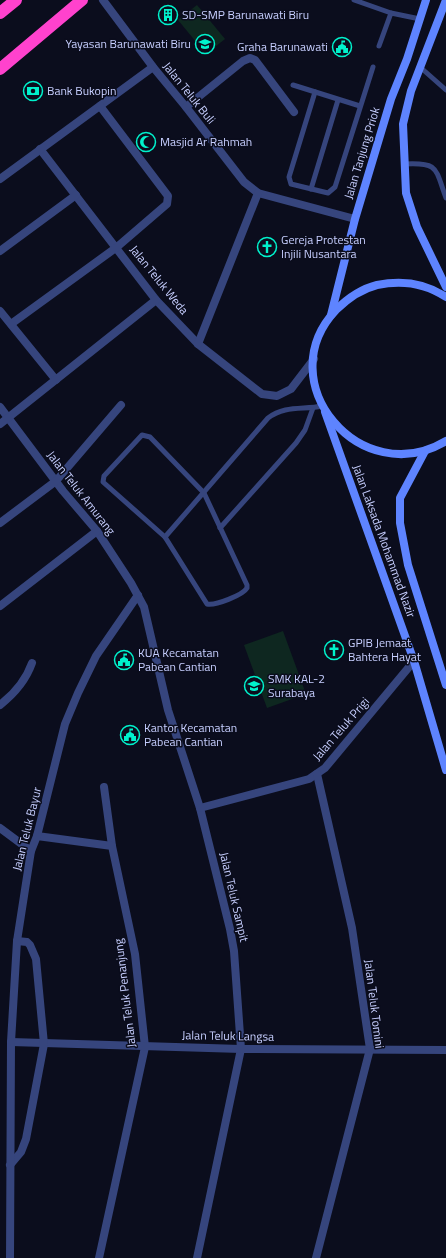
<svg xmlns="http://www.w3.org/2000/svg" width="446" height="1258" viewBox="0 0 446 1258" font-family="'Titillium Web',sans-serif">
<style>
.green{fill:#0e2720}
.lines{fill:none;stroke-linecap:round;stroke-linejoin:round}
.lane{stroke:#36457d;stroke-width:5}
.street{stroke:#36457d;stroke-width:8}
.secondary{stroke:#5e84ff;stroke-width:8}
.highway{stroke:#ff42cd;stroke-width:12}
.labels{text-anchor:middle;stroke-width:3;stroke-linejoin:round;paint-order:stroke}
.poi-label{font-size:12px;fill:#c7cfff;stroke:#0b0d1d;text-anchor:start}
.street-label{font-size:12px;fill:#c7cfff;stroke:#0b0d1d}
</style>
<rect width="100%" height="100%" fill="#0b0d1d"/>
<!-- green -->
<g class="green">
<path d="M197,5L225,39L206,54L178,20Z"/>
<path d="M283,631L306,694L267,708L244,645Z"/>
</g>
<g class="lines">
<!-- lane -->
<g class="lane">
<path d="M354,0L391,13"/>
<path d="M379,46L391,13L420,19"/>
<path d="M420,67L446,90"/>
<path d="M293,85L360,106"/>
<path d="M315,92L289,177L291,184L328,193L335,187L373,67"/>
<path d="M404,164C439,162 435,168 446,198"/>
<path d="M311,189L338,100"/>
<path d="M142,435L150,437L204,493L247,585V588C243,595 215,606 207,604L165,537L103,482L104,476Z"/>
<path d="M220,528L296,443L305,430L313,408"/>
<path d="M165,537L268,418C285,405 303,410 322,406"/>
</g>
<!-- street -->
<g class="street">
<path d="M103,0L153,67L186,107L244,182L258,193L355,219"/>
<path d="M186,107L243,61L250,58L255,60L294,112"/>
<path d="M40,149L156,300L198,344L262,394L277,396L291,389L314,359"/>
<path d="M0,179L153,67"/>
<path d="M0,251L76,195"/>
<path d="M0,311L56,380"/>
<path d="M11,324L117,247L167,204L168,196L100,106"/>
<path d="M198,344L258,193"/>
<path d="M0,407L63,491L97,531L131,583L144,607L168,710L200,808L230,929L234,951L241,1049L197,1258"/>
<path d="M0,424L156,300"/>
<path d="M0,523L56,481L121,405"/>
<path d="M0,606L97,531"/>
<path d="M0,705C14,694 26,680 32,663"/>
<path d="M104,787L112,846"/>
<path d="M200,808L309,779L325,768L414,661"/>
<path d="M0,828L31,851"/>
<path d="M37,836L112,846L135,954L145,1047L99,1258"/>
<path d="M11,1042L241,1049L446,1050"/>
<path d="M10,1165L21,1152L26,1139L44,1044L36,959L30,945L27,942L17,941"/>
<path d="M10,1258L11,1042L17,941L31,851L37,836L65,724L78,693L96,656L138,595"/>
<path d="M316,1258L370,1049L352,928L317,774"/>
</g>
<!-- secondary -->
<g class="secondary">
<path d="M446,0L411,91L403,124L406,193L417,227L446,287"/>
<path d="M446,297C425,283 401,280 377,285C361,289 347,299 336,310C268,382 361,492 446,441"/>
<path d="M331,315L355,219L391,99L407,59L426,0"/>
<path d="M325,412L414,661L446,770"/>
<path d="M425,451L400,498V523L408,565L446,685"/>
</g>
<!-- highway -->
<g class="highway">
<path d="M0,13L16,0"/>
<path d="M0,69L82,0"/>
</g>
</g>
<!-- icons -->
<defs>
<symbol id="building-ring" viewBox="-11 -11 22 22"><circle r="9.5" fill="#0b0d1d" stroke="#00f2cc" stroke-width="1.5"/><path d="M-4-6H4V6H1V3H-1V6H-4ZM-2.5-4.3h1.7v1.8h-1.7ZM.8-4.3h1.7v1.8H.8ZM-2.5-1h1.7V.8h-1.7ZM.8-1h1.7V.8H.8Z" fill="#00f2cc"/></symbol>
<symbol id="school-ring" viewBox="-11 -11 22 22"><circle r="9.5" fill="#0b0d1d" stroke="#00f2cc" stroke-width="1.5"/><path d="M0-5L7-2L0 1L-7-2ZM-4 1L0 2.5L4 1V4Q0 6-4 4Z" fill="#00f2cc"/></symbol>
<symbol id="civic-ring" viewBox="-11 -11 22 22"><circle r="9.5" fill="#0b0d1d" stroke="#00f2cc" stroke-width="1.5"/><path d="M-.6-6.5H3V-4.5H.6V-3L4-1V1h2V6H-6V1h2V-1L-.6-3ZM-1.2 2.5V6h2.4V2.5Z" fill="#00f2cc"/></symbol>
<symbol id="bank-ring" viewBox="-11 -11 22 22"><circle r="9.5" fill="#0b0d1d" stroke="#00f2cc" stroke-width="1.5"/><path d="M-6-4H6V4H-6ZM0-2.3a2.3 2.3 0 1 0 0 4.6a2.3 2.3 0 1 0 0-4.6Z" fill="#00f2cc"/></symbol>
<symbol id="mosque-ring" viewBox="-11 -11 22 22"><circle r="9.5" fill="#0b0d1d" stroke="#00f2cc" stroke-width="1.5"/><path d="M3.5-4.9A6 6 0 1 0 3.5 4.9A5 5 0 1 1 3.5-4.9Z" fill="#00f2cc"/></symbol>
<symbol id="church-ring" viewBox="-11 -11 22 22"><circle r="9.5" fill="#0b0d1d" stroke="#00f2cc" stroke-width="1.5"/><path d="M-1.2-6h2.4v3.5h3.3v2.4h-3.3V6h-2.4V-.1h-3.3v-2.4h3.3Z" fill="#00f2cc"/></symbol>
</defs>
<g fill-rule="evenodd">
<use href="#building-ring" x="157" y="4" width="22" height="22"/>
<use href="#school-ring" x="194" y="33" width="22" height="22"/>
<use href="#civic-ring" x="331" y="36" width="22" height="22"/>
<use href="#bank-ring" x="22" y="80" width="22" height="22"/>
<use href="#mosque-ring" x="135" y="131" width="22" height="22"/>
<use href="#church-ring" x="256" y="236" width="22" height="22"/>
<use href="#church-ring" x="323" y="639" width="22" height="22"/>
<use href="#civic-ring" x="113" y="649" width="22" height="22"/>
<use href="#school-ring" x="243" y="675" width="22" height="22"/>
<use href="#civic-ring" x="119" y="724" width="22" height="22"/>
</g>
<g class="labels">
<!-- poi labels -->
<g class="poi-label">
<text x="182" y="19">SD-SMP Barunawati Biru</text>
<text x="191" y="48" text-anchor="end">Yayasan Barunawati Biru</text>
<text x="328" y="51" text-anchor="end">Graha Barunawati</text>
<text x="47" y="95">Bank Bukopin</text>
<text x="160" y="146">Masjid Ar Rahmah</text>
<text x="281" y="244">Gereja Protestan<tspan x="281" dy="14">Injili Nusantara</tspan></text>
<text x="348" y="647">GPIB Jemaat<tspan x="348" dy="14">Bahtera Hayat</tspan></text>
<text x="138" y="657">KUA Kecamatan<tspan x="138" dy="14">Pabean Cantian</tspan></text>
<text x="268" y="683">SMK KAL-2<tspan x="268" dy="14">Surabaya</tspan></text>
<text x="144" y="732">Kantor Kecamatan<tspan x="144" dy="14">Pabean Cantian</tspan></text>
</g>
<!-- street labels -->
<g class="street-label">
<text transform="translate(189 93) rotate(51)" y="4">Jalan Teluk Buli</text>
<text transform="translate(362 153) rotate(-73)" y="4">Jalan Tanjung Priok</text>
<text transform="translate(159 280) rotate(51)" y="4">Jalan Teluk Weda</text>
<text transform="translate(81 493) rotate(52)" y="4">Jalan Teluk Amurang</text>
<text transform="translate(384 541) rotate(70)" y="4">Jalan Laksada Mohammad Nazir</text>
<text transform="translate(341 729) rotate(-49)" y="4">Jalan Teluk Prigi</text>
<text transform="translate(27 829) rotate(-76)" y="4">Jalan Teluk Bayur</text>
<text transform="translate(234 897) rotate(77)" y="4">Jalan Teluk Sampit</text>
<text transform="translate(125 993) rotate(-97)" y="4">Jalan Teluk Penanjung</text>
<text transform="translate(374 1004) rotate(83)" y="4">Jalan Teluk Tomini</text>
<text transform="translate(228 1036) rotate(1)" y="4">Jalan Teluk Langsa</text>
</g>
</g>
</svg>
